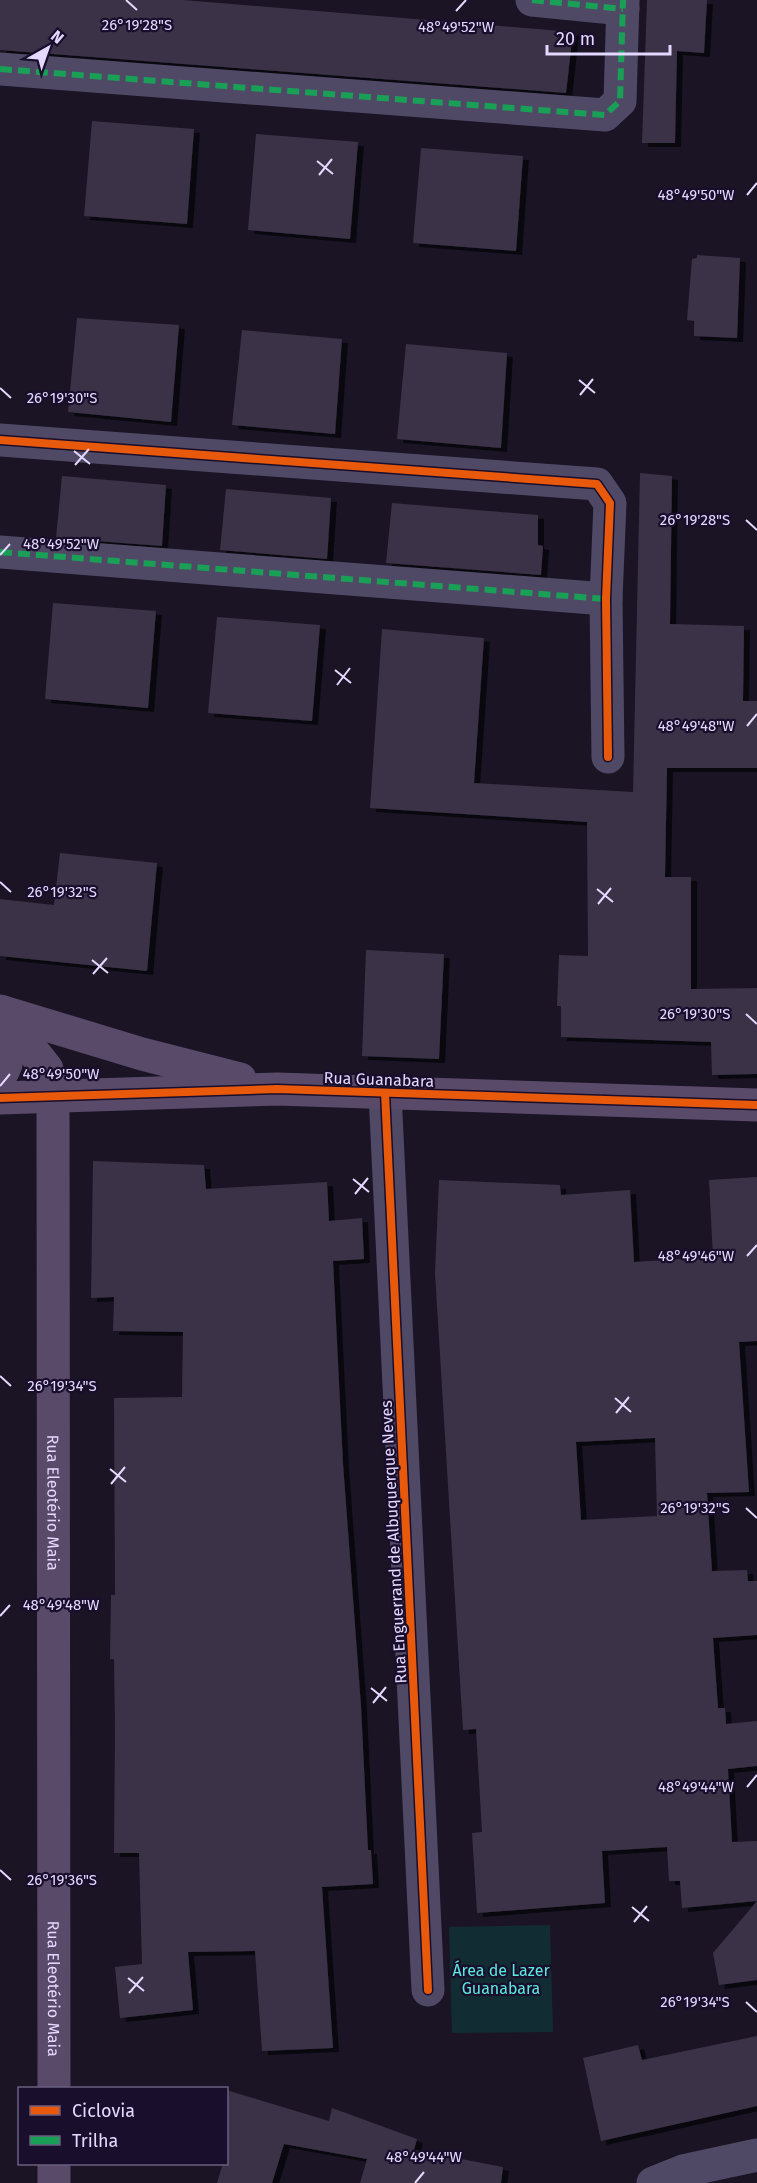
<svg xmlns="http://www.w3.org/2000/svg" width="757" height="2183" viewBox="0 0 757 2183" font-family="'Fira Sans',sans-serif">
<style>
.green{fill:#122c33}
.building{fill:#3a3246;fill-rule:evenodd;filter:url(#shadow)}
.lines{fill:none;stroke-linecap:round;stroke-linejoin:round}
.minor{stroke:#504966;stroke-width:33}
.major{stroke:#5a4a6a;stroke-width:33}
.quiet{stroke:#1a9f57;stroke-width:6;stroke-dasharray:12 6;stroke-linecap:butt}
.cycleway-casing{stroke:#190e2b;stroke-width:11}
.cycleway{stroke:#e8590c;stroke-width:8}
.ticks{fill:none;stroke:#e4d8ff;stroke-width:2}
.labels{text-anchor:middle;stroke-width:4.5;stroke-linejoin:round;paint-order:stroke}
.street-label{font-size:16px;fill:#e4d8ff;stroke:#190e2b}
.park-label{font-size:16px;fill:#5aeae0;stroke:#190e2b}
.ticks-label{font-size:15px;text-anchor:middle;fill:#e4d8ff;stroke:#190e2b;stroke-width:4.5;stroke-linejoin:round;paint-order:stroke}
</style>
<defs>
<filter id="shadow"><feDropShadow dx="6" dy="4" stdDeviation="0" flood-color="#0009"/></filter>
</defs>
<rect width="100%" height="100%" fill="#1a1425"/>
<!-- green -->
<path class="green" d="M550,1925L553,2032L452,2033L449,1927Z"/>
<!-- building -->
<g class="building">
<path d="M0,0H183L573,32L566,93L0,50Z"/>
<path d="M647,0H707L704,53L677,51L675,143H642Z"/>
<path d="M92,121L194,129L187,224L84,216Z"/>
<path d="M256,134L358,142L350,239L248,230Z"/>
<path d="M421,148L523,156L516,251L413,243Z"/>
<path d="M697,255L740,258L737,338L694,336V321L687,320L692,259L697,258Z"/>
<path d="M77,318L179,325L171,422L68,412Z"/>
<path d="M242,330L342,339L335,434L232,425Z"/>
<path d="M406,344L507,353L501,448L397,439Z"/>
<path d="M640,473L672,476L670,624L744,626L743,701H757V768H667L665,877H691V989L757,988V1074L712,1075L711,1042L561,1037V1006H557L559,955L588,956L587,822L370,808L382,629L484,638L474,783L633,792Z"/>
<path d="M62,476L166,485L162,546L56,538Z"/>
<path d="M226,489L331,498L327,559L220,550Z"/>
<path d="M392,503L538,515V545L543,546L541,575L386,563Z"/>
<path d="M53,603L156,611L148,708L45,699Z"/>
<path d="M217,617L320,625L312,721L208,713Z"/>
<path d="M60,853L157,863L147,971L0,956V899L54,905Z"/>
<path d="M366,950L444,954L439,1059L362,1056Z"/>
<path d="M93,1161L204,1165L206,1189L327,1182L329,1221L362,1218L364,1259L333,1261L343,1464L361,1706L368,1850H371L373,1884L322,1887L333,2048L262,2051L255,1951L188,1952L193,2010L120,2018L115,1967L142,1964L139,1853H114L115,1729L114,1659H110L111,1595H115L114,1398L182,1397L183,1332L113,1331L114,1297L91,1298Z"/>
<path d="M757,1177V1341L739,1342L749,1492L707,1493L712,1571L747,1570L748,1581H757V1635L713,1638L718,1708H725L726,1724L757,1721V1766L728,1769L732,1842L757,1841V1980L719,1985L713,1953L757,1901L682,1908L680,1881H669L667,1847L602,1851L605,1903L477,1913L472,1833L482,1832L476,1729L463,1730L435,1273L439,1180L560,1185L561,1195L630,1190L634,1262L713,1257L709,1180ZM655,1438L657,1516L581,1520L576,1442Z"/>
<path d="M757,2036V2106L601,2141L583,2058L638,2045L642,2060Z"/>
<path d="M226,2090L329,2121L332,2108L417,2139L414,2150L503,2167L501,2183H360L367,2159L284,2144L272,2183H217L223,2163H226Z"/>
</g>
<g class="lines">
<!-- minor -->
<g class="minor">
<path d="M532,0L623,9"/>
<path d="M0,69L605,115L620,101L623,0"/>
<path d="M0,440L597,484L610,503L606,599L608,757"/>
<path d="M0,552L606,599"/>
<path d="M385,1093L428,1990"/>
<path d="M653,2183L683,2171L757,2155"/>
</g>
<!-- major -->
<g class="major">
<path d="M0,1011L142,1054L240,1079"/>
<path id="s1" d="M2,1012L47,1069L53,1096L54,2088"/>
<path d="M0,1076C14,1058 6,1033 2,1012"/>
<path d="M0,1098L277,1089L757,1105"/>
<path d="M54,2164V2183"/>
</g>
<!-- quiet -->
<g class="quiet">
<path d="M532,0L623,9"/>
<path d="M0,69L605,115L620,101L623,0"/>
<path d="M0,552L606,599"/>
</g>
<defs>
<g id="cycleway">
<path d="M0,440L597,484L610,503L606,599L608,757"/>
<path d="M385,1093L428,1990"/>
<path d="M0,1098L277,1089L757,1105"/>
</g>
</defs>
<!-- cycleway casing -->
<use href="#cycleway" class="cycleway-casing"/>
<!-- cycleway -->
<use href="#cycleway" class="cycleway"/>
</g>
<!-- ticks -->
<path class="ticks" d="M126,0L137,10M456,11L466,0M317,161L333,174M319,175L332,159M747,195L757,183M579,380L595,393M0,388L11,398M580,395L593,379M74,451L90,464M75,465L89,449M746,520L757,530M0,555L10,544M335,670L351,683M337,685L350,668M747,726L757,714M0,882L11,892M597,889L613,902M598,904L611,888M92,960L108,973M93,974L107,958M746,1014L757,1024M0,1086L10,1074M353,1179L369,1192M355,1194L368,1178M747,1256L757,1245M0,1376L11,1386M615,1398L631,1412M616,1413L629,1397M110,1469L126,1482M111,1484L125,1467M746,1508L757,1518M0,1616L10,1605M371,1688L387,1701M373,1703L386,1687M747,1787L757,1775M0,1870L11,1880M632,1907L649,1921M634,1922L647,1906M128,1978L144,1991M129,1993L143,1977M746,2002L757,2012M415,2183L424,2172"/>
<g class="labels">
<!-- street labels -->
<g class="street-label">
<text transform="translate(379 1079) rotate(2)" y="6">Rua Guanabara</text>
<text dy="6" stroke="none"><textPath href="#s1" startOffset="507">Rua Eleotério Maia</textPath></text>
<text transform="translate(393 1542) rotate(-93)" y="6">Rua Enguerrand de Albuquerque Neves</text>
<text dy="6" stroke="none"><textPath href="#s1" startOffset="993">Rua Eleotério Maia</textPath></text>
</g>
<!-- park labels -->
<g class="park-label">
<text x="501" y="1976">Área de Lazer<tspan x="501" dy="18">Guanabara</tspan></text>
</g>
</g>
<g class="ticks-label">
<text x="137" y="30">26°19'28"S</text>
<text x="456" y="32">48°49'52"W</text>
<text x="696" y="200">48°49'50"W</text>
<text x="62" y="403">26°19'30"S</text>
<text x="695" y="525">26°19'28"S</text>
<text x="61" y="549">48°49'52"W</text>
<text x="696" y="731">48°49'48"W</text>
<text x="62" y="897">26°19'32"S</text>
<text x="695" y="1019">26°19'30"S</text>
<text x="61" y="1079">48°49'50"W</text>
<text x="696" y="1261">48°49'46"W</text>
<text x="62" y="1391">26°19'34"S</text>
<text x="695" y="1513">26°19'32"S</text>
<text x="61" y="1610">48°49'48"W</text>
<text x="696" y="1792">48°49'44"W</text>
<text x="62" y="1885">26°19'36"S</text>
<text x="695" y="2007">26°19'34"S</text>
<text x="424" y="2162">48°49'44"W</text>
</g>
<!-- legend -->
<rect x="18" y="2087" width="210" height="78" fill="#190e2b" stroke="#6a5f80" stroke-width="1.5"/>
<rect x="30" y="2106" width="30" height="9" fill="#e8590c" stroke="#6a5f80" stroke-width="1.5"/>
<text x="72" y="2117" font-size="18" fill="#e4d8ff">Ciclovia</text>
<rect x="30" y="2136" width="30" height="9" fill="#1a9f57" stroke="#6a5f80" stroke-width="1.5"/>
<text x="72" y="2147" font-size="18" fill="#e4d8ff">Trilha</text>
<!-- north arrow -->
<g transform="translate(48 48) rotate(40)" stroke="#190e2b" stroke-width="4.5" paint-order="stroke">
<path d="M0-4.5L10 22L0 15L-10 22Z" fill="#e4d8ff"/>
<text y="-9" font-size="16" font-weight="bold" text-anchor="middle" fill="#e4d8ff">N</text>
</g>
<!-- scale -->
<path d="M547 45v9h123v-9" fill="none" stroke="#e4d8ff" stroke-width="3"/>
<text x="556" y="45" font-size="18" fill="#e4d8ff" stroke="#190e2b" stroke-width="4.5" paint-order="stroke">20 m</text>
</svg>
